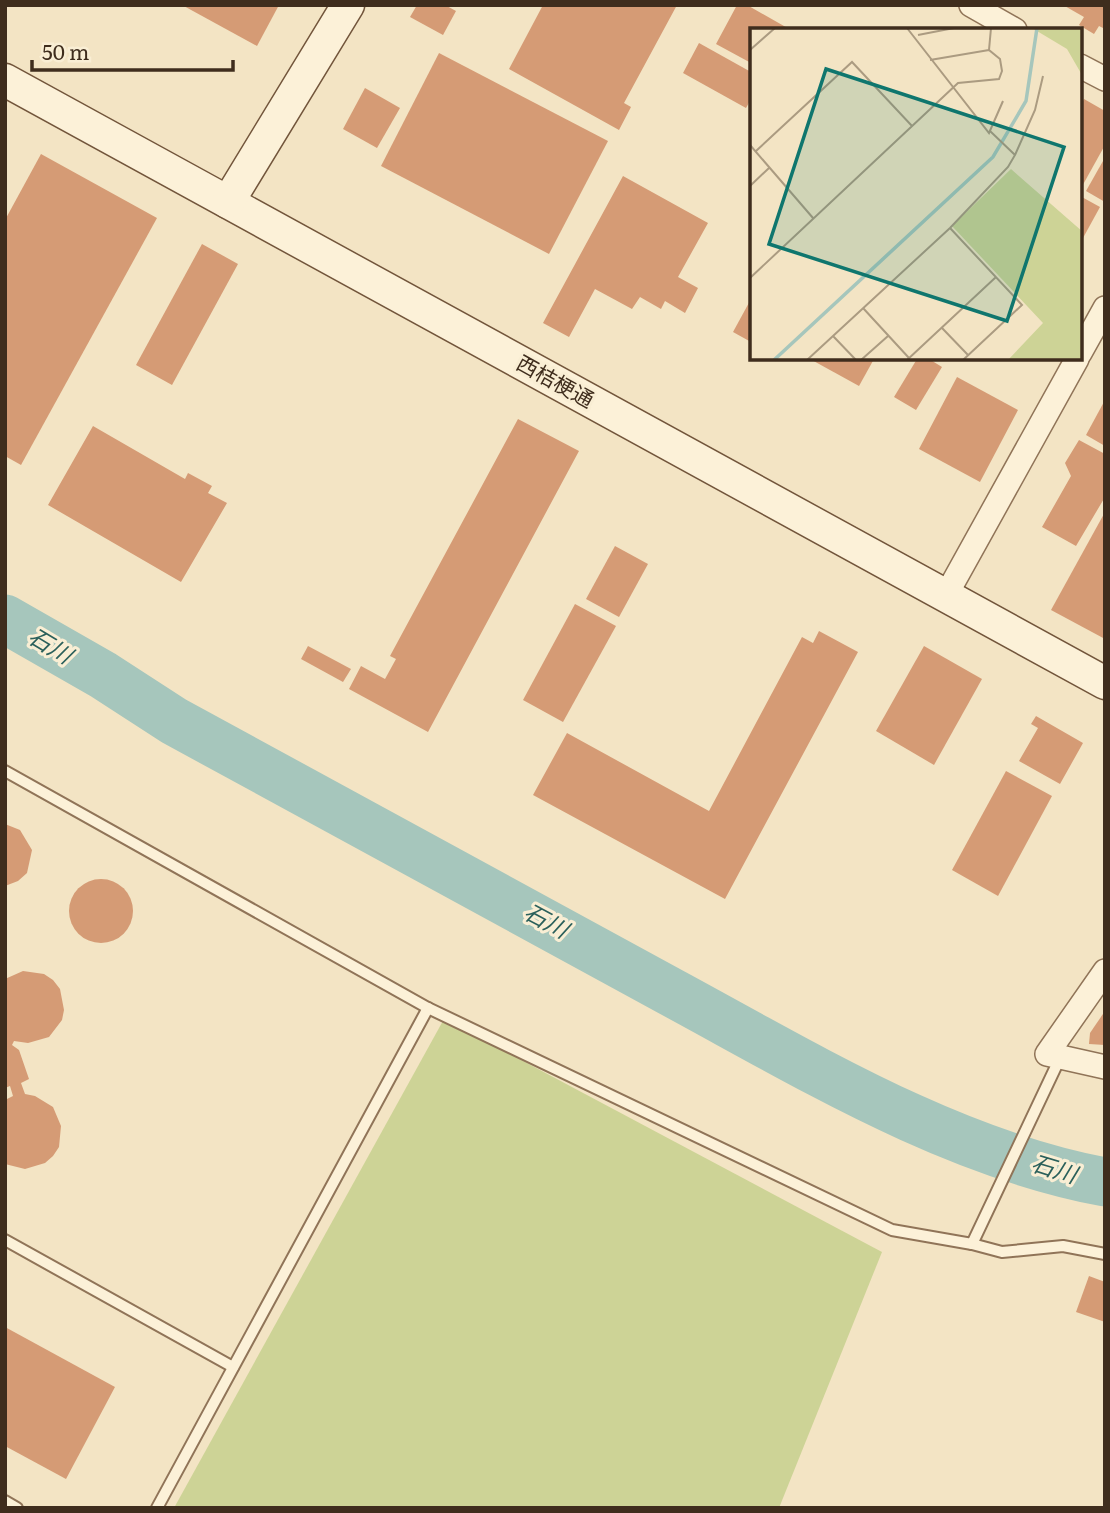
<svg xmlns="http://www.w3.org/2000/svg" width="1110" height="1513" viewBox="0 0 1110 1513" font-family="Literata,'Noto Sans JP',serif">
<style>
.green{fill:#cdd396}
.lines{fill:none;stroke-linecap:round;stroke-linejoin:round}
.river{stroke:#a6c6bc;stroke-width:49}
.building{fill:#d59b75}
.lane-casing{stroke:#907458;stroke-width:14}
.street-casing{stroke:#907458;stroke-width:26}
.secondary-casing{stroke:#72553b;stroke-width:35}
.lane{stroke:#fcf1d8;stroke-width:10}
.street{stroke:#fcf1d8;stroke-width:23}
.secondary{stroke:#fcf1d8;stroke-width:32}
.labels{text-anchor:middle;stroke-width:6;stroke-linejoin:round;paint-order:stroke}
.street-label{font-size:21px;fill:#3f2d1d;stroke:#f9eed4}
.water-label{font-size:23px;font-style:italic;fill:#2b605b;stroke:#f9eed4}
.inset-river{fill:none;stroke:#a6c6bc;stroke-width:3.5}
.inset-road{fill:none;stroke:#ab9b81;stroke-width:2}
.view{fill:#0f766e;fill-opacity:0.15;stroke:#0f766e;stroke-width:3.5}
.inset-edge{fill:none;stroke:#3f2d1d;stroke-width:3.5}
</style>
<rect width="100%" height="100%" fill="#f3e4c4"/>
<!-- green -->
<path class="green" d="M444,1019L882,1252L779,1508H174Z"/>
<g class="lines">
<!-- river -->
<path class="river" d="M5,619L103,675L174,721C340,810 505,901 671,992C808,1066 950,1153 1105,1182"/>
</g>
<!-- building -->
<g class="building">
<path d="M182,5H279L257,46Z"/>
<path d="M417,5H445L456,11L443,35L410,17Z"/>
<path d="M543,5H677L624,103L631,107L619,130L509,69Z"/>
<path d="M737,5H747L791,30H751V63L716,44Z"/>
<path d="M1063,5H1105V29L1099,26L1094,34L1079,25L1084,17Z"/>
<path d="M699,43L751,72V99L746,108L683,73Z"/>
<path d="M439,53L608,141L549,254L381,166Z"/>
<path d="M365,88L400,108L377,148L343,129Z"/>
<path d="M1084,99L1105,111V145L1080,190V107Z"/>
<path d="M41,154L157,218L21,465L5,456V220Z"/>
<path d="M1103,161L1105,162V202L1086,191Z"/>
<path d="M623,176L708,223L678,277L698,288L685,313L665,301L661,309L640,297L632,309L595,289L569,337L543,323Z"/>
<path d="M1080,196L1100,207L1083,238L1080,236Z"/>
<path d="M202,244L238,264L172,385L136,365Z"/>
<path d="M751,299V342L733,332Z"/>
<path d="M810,359H874L859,386Z"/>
<path d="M917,359H929L942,367L916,410L894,397Z"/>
<path d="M957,377L1018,410L980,482L919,449Z"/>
<path d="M1105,400V446L1086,435Z"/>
<path d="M518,419L579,451L428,732L349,689L361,666L385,679L396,659L390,656Z"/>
<path d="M93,426L185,479L188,473L212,486L208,493L227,503L181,582L48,505Z"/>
<path d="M1079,440L1105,454V497L1076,546L1042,527L1071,476L1065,463Z"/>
<path d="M1105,512V639L1051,610Z"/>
<path d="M615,546L648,564L619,617L586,599Z"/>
<path d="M575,604L616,626L563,722L523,700Z"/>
<path d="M819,631L858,652L725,899L533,795L567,733L709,811L802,637L813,643Z"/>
<path d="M308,646L351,669L343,682L301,659Z"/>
<path d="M924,646L982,679L934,765L876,731Z"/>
<path d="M1036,716L1083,743L1060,784L1019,761L1038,728L1031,724Z"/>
<path d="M1006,771L1052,796L998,896L952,870Z"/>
<path d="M5,824L20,830L32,850L27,873L18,881L5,886Z"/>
<circle cx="101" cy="911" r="32"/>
<path d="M23,971L44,974L53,980L60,989L64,1010L62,1020L49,1037L28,1043L14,1041L12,1045L19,1050L29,1079L21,1083L25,1094L35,1096L53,1107L61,1126L59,1147L53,1156L45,1163L25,1169L5,1164V1100L13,1096L10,1086L5,1088V979Z"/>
<path d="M1105,1011V1045L1089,1044L1090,1033Z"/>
<path d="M1089,1276L1105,1282V1322L1076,1312Z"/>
<path d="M5,1327L115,1387L66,1479L5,1446Z"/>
</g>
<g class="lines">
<defs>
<g id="lane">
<path d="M5,771L428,1008L892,1230L972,1244L1060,1058"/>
<path d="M5,1240L233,1367"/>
<path d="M972,1244L1002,1252L1063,1246L1105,1254"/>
<path d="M5,1501L17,1508"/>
<path d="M157,1508L428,1008"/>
</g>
<g id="street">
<path d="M971,5L1015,30"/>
<path d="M1080,66L1105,79"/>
<path d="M1080,353L1105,308"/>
<path d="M945,597L1077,359"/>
<path d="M1105,971L1047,1054L1105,1067"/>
</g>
<g id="secondary">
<path d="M5,80L1105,683"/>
<path d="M228,202L348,5"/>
</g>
</defs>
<!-- lane casing -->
<use href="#lane" class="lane-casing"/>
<!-- street casing -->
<use href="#street" class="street-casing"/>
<!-- secondary casing -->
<use href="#secondary" class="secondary-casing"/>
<!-- lane -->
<use href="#lane" class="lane"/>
<!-- street -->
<use href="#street" class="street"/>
<!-- secondary -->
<use href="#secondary" class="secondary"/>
</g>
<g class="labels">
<!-- street labels -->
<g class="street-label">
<text transform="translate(555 382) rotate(29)" y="7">西桔梗通</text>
</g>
<!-- water labels -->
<g class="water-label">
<text transform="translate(50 646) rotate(31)" y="8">石川</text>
<text transform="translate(546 921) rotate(28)" y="8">石川</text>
<text transform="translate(1054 1169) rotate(17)" y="8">石川</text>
</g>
</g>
<!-- overview -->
<g transform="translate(750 28)">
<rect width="332" height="332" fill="#f3e4c4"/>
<path d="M282,0H332V47L317,21ZM261,141L333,204L332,332H258L293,295L202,198Z" fill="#cdd396"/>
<path class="inset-river" d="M24,332L243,129L276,73L287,0"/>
<path class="inset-road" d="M157,0L239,105L253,73M168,7L204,0M0,22L25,0M180,32L239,22M0,117L63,190M6,123L102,34L162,98M265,127L285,82L293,48M0,158L19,140M200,200L272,277L213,332M0,250L208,55L249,51L252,43L250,31L239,22L241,0M113,280L159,330M192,300L218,327M83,308L106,332M57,332L200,200L258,139L265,127L240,103M111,332L138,308M157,332L246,249"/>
<path class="view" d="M76,41L314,119L257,293L19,216Z"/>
<rect width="332" height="332" class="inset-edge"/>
</g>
<!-- border -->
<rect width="1110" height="1513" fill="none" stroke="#3f2d1d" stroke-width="14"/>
<!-- scale -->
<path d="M32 60v10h201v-10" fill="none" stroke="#3f2d1d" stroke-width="3.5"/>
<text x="42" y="60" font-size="21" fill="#3f2d1d" stroke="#f9eed4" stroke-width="5" paint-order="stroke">50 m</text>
</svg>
